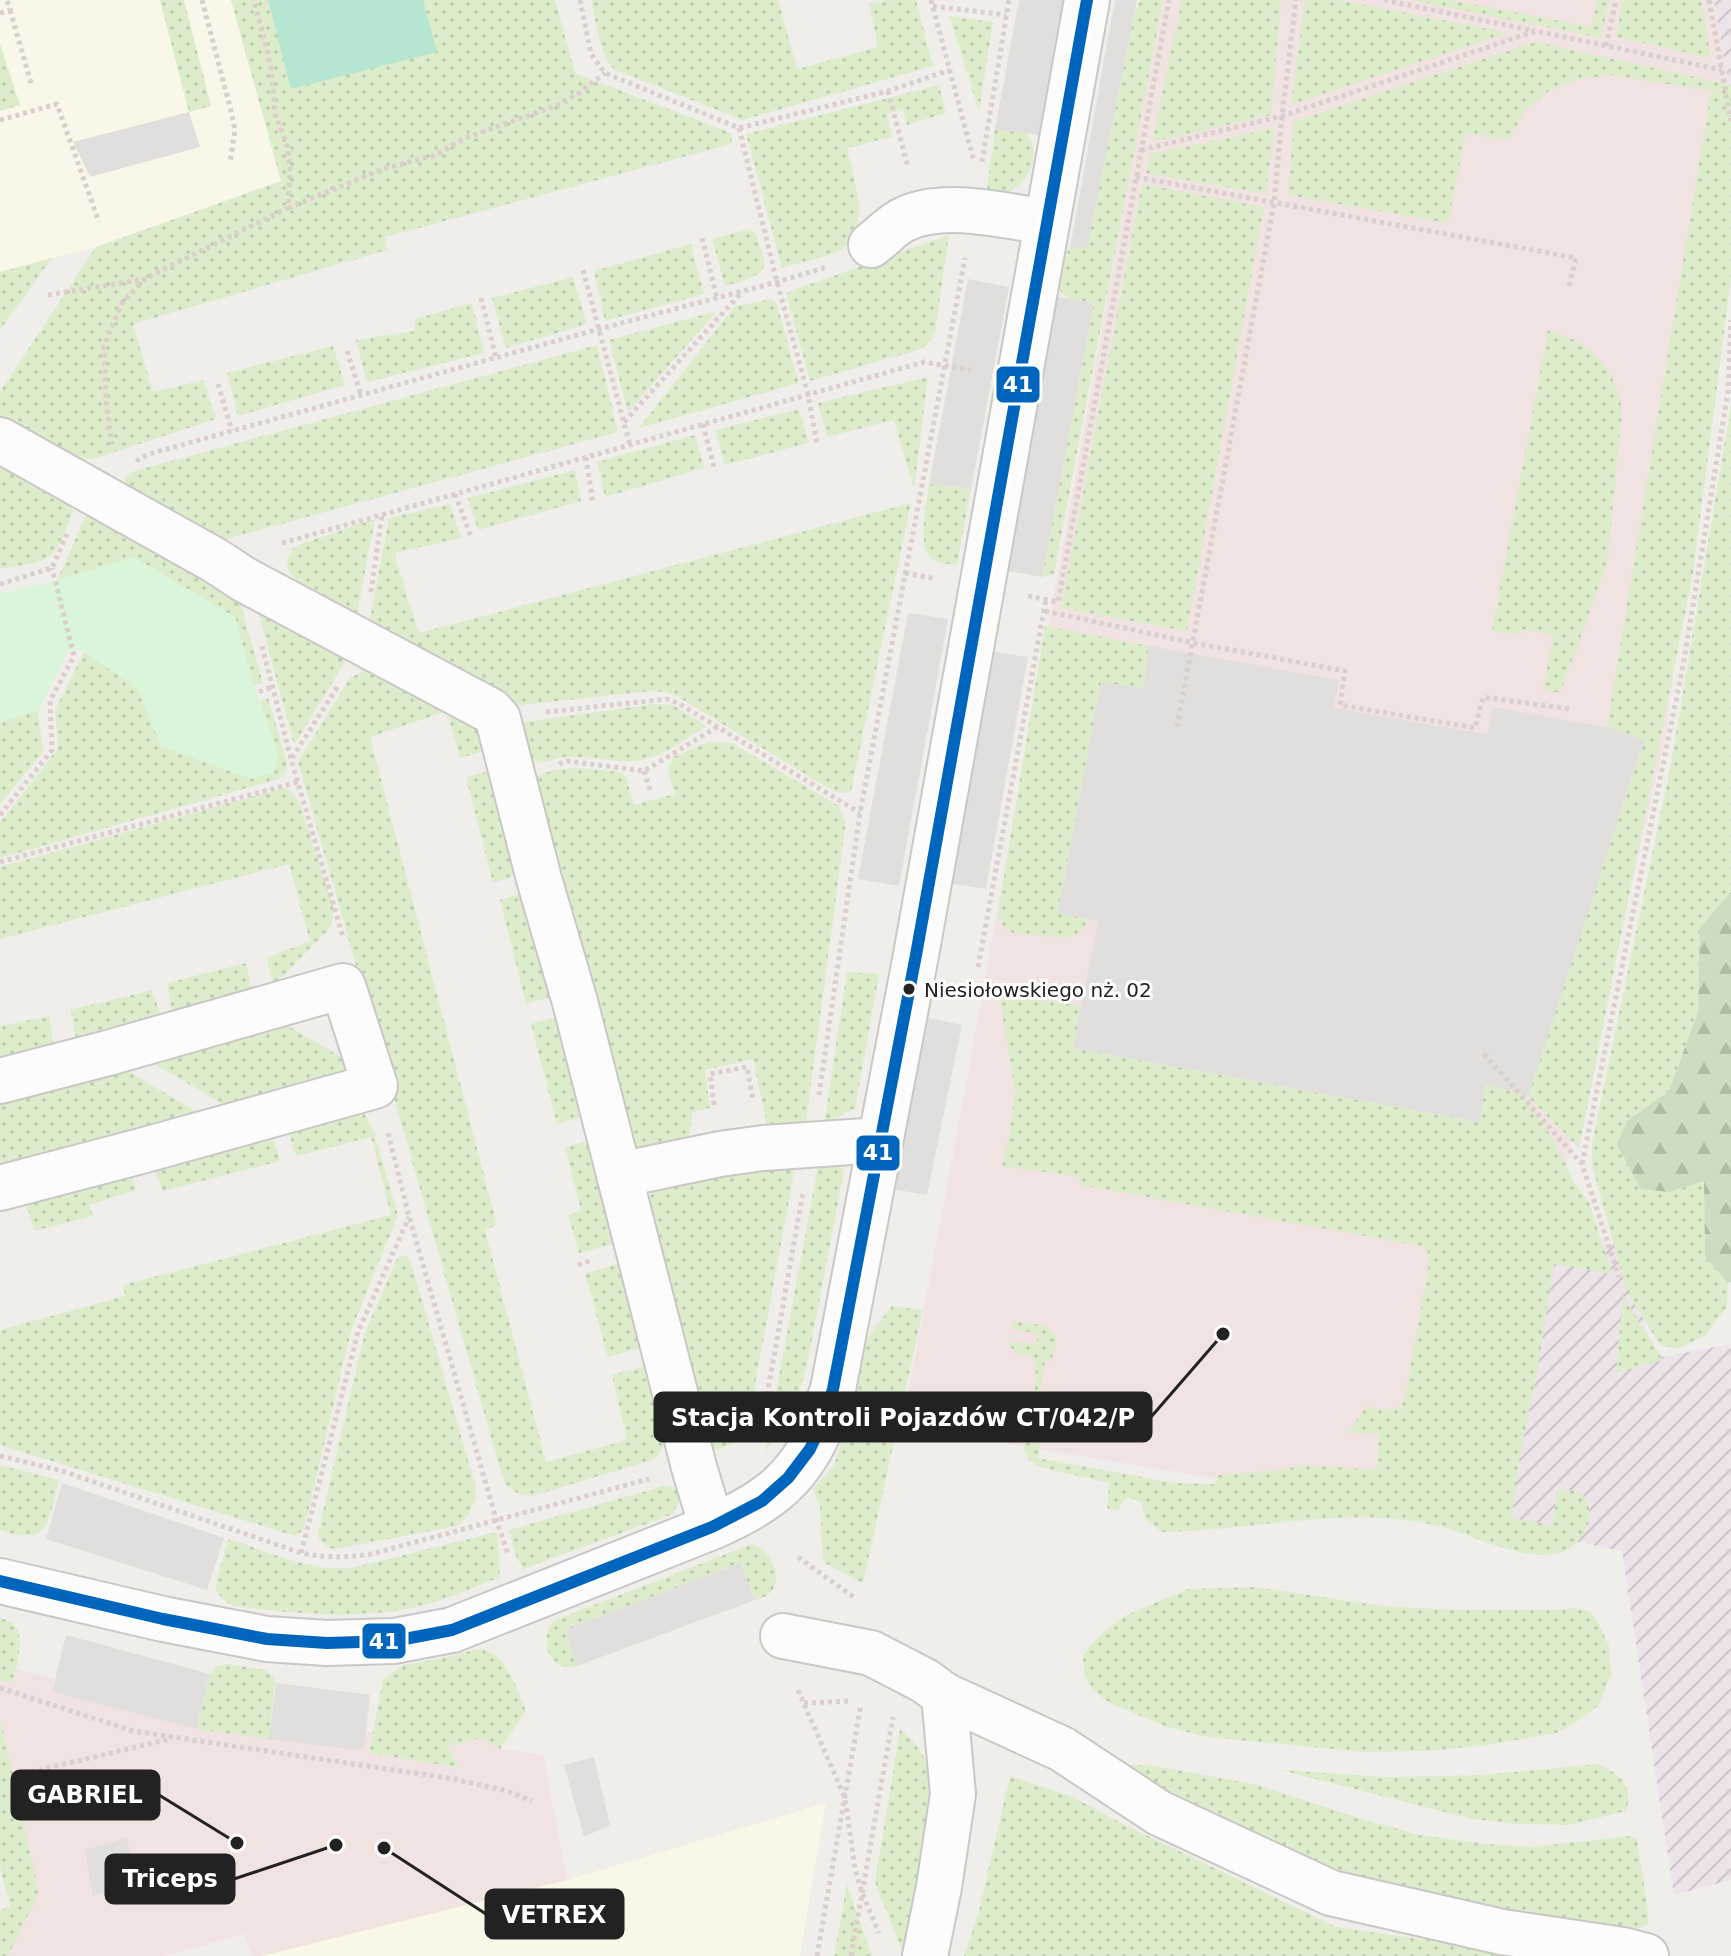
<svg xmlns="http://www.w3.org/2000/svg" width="1731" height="1956" viewBox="0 0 1731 1956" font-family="'DejaVu Sans',sans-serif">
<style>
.commercial{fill:#f1e3e1}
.industrial{fill:url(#industrial-furrows)}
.education{fill:#f8f7e8}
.grass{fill:url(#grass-dots)}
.forest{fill:url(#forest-firs)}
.park{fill:#daf5da}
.pitch{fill:#b7e6d2}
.parking{fill:#e0dfde}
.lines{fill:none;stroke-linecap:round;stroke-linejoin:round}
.minor-casing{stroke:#c9c8c7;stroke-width:48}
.path{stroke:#dccecd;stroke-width:5;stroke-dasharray:4 4;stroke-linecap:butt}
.minor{stroke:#fdfcfc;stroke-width:44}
.bus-1-casing{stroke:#fff;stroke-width:18}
.bus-1{stroke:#0065bd;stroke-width:12}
.bus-dot{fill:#222;stroke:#fff;stroke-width:3}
.labels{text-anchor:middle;stroke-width:6;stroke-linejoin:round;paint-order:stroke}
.bus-label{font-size:20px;fill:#222;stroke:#fff;text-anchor:start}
.leader{fill:none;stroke:#222;stroke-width:3}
.callout-dot{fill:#222;stroke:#fff;stroke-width:3}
.callout{fill:#222;stroke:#222;stroke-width:3}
.callout-label{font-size:24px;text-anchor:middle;font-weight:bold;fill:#fff}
.line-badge{stroke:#fff;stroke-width:3}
.badge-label{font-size:22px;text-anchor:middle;font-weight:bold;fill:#fff}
</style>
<defs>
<pattern id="industrial-furrows" width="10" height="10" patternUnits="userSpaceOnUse" patternTransform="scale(2)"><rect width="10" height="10" fill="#ede4e9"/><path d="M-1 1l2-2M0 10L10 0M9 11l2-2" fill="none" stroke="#cbc3c8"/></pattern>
<pattern id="grass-dots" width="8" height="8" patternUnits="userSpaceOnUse" patternTransform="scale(2)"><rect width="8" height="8" fill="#ddeccb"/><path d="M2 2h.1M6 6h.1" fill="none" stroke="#bdcaae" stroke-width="1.8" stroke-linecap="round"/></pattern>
<pattern id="forest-firs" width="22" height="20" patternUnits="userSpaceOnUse" patternTransform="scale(2)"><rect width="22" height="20" fill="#cbdec1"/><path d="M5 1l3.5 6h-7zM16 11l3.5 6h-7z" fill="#aebea6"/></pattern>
</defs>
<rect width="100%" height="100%" fill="#f0eeeb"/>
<!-- commercial -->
<g class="commercial">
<path d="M1161,0H1714L1731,95V173L1666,735L1566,1169L1504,1527L902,1426L970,1063Z"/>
<path d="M16,1669L54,1679L52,1692L196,1729L363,1751L366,1732H373L369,1753L459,1768L448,1747L480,1738L500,1749L543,1755L567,1880L262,1956H252L244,1934L165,1956H8L38,1893L0,1717V1680L12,1683Z"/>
</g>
<!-- industrial -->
<g class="industrial">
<path d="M1714,0H1731V95Z"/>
<path d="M1554,1237L1631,1245L1651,1359L1731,1344V1880L1674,1895L1622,1551L1504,1527Z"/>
</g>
<!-- education -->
<g class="education">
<path d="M0,0H231L281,181L96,247L0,272Z"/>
<path d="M826,1803L800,1956H262L567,1880Z"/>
</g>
<!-- grass -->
<g class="grass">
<path d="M160,0H184L211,106L189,112Z"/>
<path d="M231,0H555L575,73L731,133L732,144L385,237L387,250L133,324L153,392L203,380L216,419L96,458L70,461L0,428V392L96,247L281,181Z"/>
<path d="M591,0H778L797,69L878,47L869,4L886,0H916L933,66L743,120L615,70C599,56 596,20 591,0Z"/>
<path d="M1141,0H1163L1054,574L1042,577L1094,303C1087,301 1076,301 1069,298C1047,288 1061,261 1070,248H1087L1135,11Z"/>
<path d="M1182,0H1281L1271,115L1152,142Z"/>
<path d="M1305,0H1339L1509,33L1291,105Z"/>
<path d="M1412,0H1450L1592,27L1597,0H1609L1601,38Z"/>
<path d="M1623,0H1701L1711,58L1616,37Z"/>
<path d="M949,16L993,22L979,111Z"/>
<path d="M1536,42L1731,85V279L1693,573L1579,1148L1528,1097L1644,741L1607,727L1711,91L1612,75L1579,79L1549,91L1524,112L1509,140L1466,133L1448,223L1288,195L1294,121Z"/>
<path d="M0,44L20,105L0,111Z"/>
<path d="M939,85L946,113L907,125L903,109L887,114L892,137L847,148C853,179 873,226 842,249C831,257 797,263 782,268L746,134Z"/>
<path d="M1274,128L1266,194L1146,173L1151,154Z"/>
<path d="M995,129L1026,133C1041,150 1032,180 1012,190C1004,194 995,194 986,194Z"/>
<path d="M1142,184L1264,207L1187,631L1061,608Z"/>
<path d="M749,229L756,233C758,242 765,256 764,265C763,278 735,283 725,286L712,239Z"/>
<path d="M949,235L935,333L927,345L918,350L810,381L786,294L791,291Z"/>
<path d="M691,244L704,294L605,321L594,271Z"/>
<path d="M52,258L0,330V272Z"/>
<path d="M573,277L587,324L506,348L492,298Z"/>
<path d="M772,299L777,304L799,383L639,428L735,306Z"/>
<path d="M472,303L484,353L367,382L356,340L415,331V319Z"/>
<path d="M717,311L628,412L609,340Z"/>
<path d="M1548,330C1558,334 1569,337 1578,342C1603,356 1620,385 1622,412L1607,564L1560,693L1543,689L1554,635L1523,629L1522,635L1492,631Z"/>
<path d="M597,345L618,432L219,541L125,485V477L131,472Z"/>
<path d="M333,346L345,385L238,416L227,373Z"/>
<path d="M928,377L914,489L894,420L827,437L818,403Z"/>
<path d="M1731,405V892L1700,927L1698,1012L1669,1091L1627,1121L1669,1192L1704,1181L1705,1256L1728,1283L1727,1306L1706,1335L1677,1349L1660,1345L1627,1292L1592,1165V1143L1671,764Z"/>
<path d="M799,409L809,443L724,465L716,430Z"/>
<path d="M695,435L704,468L605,497L597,462Z"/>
<path d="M0,459L71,504L73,510C70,521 59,549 50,556C37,565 15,566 0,569Z"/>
<path d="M575,470L581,501L478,530L468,498Z"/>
<path d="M929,484L971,489L957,565C949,564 939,564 932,559C916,547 927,501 929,484Z"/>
<path d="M911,503L851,792L839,793L833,791L678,697L666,692L652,691L511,706L370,619L389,518L450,504L461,538L394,553L419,633Z"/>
<path d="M90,512L237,591L263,683L254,686L235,617L57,580L85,518Z"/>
<path d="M375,519L357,614L294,578L287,567L288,558L293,548L298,545Z"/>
<path d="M255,599L351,652L294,745Z"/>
<path d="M1045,626L1149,646L1143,689L1101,683L1058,912L1089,919L1080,933L1066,938L1013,933L1003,926L998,913Z"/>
<path d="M84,652L138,689L161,746L279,757L260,701L268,698L287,763L286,773L279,779L0,858V823L58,748L55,710Z"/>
<path d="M367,669L479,721L484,751L460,758L447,711L370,737L497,1225L485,1230L546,1462L627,1440L612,1375L648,1365L666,1438L660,1453L652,1460L532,1496C519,1495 509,1491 503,1479L298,762L350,678Z"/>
<path d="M655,704L673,705L707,726C685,739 660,760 633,761C612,762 591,756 570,757C556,757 541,766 527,761L518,726L524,722Z"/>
<path d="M38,711L43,752L0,804V722Z"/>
<path d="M712,742L731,743L739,747L839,806L846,822L806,1122L800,1130L768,1129L753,1059L705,1070L710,1108L693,1112L688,1141L642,1149L634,1145L534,779C557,762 593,770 620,772L626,777L634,805L675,794C671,781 665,769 673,757L703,744Z"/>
<path d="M490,771L516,875L493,883L466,777Z"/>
<path d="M284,788L291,791L299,801L333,906V918L329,929L273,986L267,958L310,941L289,864L0,939V867Z"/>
<path d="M522,893L552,997L526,1004L500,900Z"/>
<path d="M246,963L253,996L173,1016L167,983Z"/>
<path d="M847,972L879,974L855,1108L824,1125Z"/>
<path d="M152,990L163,1021L77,1043L70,1010Z"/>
<path d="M999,993L1081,1006L1074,1048L1478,1122L1486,1083L1524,1096L1555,1142L1574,1182L1589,1202L1612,1274L1554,1264L1538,1367L1518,1467L1512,1518L1552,1525L1558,1489L1579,1491C1582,1496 1588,1501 1589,1507C1593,1527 1578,1548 1559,1553C1517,1562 1470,1532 1429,1524C1342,1506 1249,1531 1162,1532L1145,1519L1141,1502L1127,1497L1117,1511L1107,1508L1109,1483L1040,1467L1030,1461L1024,1451L1035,1387L1036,1367L1031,1357L1016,1353L1008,1344L1020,1342L1037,1344V1334L1010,1328L1013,1321C1025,1323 1050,1323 1055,1335C1058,1342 1053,1354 1051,1361L1045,1360L1040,1393L1048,1394L1038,1458L1175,1483L1214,1484L1219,1475L1272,1471L1306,1465L1377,1470L1379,1434L1348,1433L1366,1407L1390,1410L1398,1409L1405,1398L1429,1263L1428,1252L1422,1246L1080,1185V1177L1002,1166L1009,1138L1015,1091Z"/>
<path d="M49,1016L54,1051L0,1064V1026Z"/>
<path d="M556,1017L582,1117L557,1124L531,1024Z"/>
<path d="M285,1024L339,1056L345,1064L343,1075L235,1111L151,1062Z"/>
<path d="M126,1070L202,1115L0,1174V1100Z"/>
<path d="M363,1112L373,1129L398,1215L352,1328L305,1524L301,1532L295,1536L0,1445V1330L125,1296L123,1285L391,1215L371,1137L296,1156L286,1124Z"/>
<path d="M271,1129L280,1161L163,1191L152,1163Z"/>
<path d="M589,1141L618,1243L579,1253L568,1215L581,1210L565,1147Z"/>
<path d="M820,1155L827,1156L844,1171L806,1371C796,1402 783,1425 765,1452Z"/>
<path d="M796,1162L746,1434L739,1442L707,1452L647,1199L656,1189Z"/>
<path d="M129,1165L136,1190L89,1205L93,1216L34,1231L24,1194Z"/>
<path d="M406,1255L410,1259L476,1488C475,1504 470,1517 457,1526L335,1549L329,1548L319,1539L318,1533L365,1332L397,1259L402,1256Z"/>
<path d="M623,1262L645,1347L608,1357L585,1274Z"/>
<path d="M1623,1296L1663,1360L1616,1373Z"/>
<path d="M892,1306L923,1310L863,1583L823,1562L820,1507L813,1489L834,1465L848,1423L862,1344Z"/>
<path d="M0,1465L59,1480C47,1522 52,1547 0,1530Z"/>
<path d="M664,1486L675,1487L680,1498L673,1514L523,1569L516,1556L509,1530Z"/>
<path d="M497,1532L500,1577C475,1587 450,1598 424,1605C361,1621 297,1614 233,1606L224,1600L216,1591V1580L229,1539C269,1552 309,1571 351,1568Z"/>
<path d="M752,1544C779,1554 788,1594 755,1600L739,1563L565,1631L577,1666C549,1674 537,1637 555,1620Z"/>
<path d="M1256,1587L1382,1606L1457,1610H1556L1573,1608L1589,1611L1598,1622L1609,1646L1611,1675L1599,1705L1575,1723L1556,1733L1488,1745L1428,1751L1364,1752L1207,1737L1167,1727L1110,1703L1093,1690L1086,1678L1083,1665V1655L1096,1639L1124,1616L1188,1589Z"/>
<path d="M0,1618C32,1624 17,1662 12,1683L0,1680Z"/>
<path d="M478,1649C507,1651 516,1688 526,1711L500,1749L480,1738L448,1747L460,1768L369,1753L383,1680L403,1665L438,1659Z"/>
<path d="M227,1664L265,1670L275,1679L269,1739L196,1729L210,1674L217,1666Z"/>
<path d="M0,1717L39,1893L8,1956H0V1910L10,1907L0,1867Z"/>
<path d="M900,1729C920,1747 928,1760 935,1786L904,1956L875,1882Z"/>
<path d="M1114,1763L1154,1766L1254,1784L1359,1818L1419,1835L1487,1844L1530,1847L1630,1836L1637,1840C1638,1853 1652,1918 1647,1924C1639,1935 1578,1928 1564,1925C1534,1920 1504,1913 1474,1906C1450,1901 1426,1897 1403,1891C1366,1880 1328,1868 1293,1854C1230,1831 1172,1795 1114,1763Z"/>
<path d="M1597,1764C1619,1774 1635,1785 1626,1811L1569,1825L1517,1824L1472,1819L1281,1770L1386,1777L1482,1775Z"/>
<path d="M1010,1776L1071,1796L1119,1822L1336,1927L1540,1956H964L978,1915Z"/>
<path d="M847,1884L872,1956H834Z"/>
</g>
<!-- forest -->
<path class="forest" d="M1731,892V1282L1728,1283L1705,1256L1704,1181L1669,1192L1641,1189L1617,1144L1627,1121L1669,1091L1698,1012L1700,927Z"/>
<!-- park -->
<path class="park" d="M134,557L235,617L254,686L279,757L273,773L251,779L161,746L138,689L79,649L68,651L38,711L0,722V594L57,580Z"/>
<!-- pitch -->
<path class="pitch" d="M268,0H423L437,52L291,89Z"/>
<!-- parking -->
<g class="parking">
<path d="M1019,0H1063L1039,135L995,129Z"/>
<path d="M1115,0H1137L1087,248H1070Z"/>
<path d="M189,112L200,147L90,177L73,142Z"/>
<path d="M968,279L1009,287L971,489L929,484Z"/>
<path d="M1054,296L1094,303L1042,577L1003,570Z"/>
<path d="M908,613L948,619L899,886L858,879Z"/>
<path d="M1149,646L1339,680L1334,708L1487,734L1492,707L1607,727L1644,740L1528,1097L1486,1083L1479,1122L1073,1048L1098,921L1058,913L1101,682L1143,688Z"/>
<path d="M989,651L1028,657L986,889L947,883Z"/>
<path d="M920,1016L962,1025L927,1195L886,1188Z"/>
<path d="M62,1483L224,1538L207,1590L46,1539Z"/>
<path d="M740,1563L755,1600L577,1666L565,1630Z"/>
<path d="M66,1635L210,1674L196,1729L52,1692Z"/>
<path d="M276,1683L370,1695L364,1751L269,1739Z"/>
<path d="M594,1757L610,1825L584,1837L564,1765Z"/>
<path d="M127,1838L136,1883L93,1896L85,1850Z"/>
</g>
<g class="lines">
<defs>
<g id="minor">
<path d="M871,245C882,237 893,224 905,219C944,200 1005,216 1047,222"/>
<path d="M0,440L216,561L245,580L491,711L498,719L539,879L575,1002L694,1467L712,1527"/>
<path d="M0,1081L108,1053L343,986L375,1086L141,1151L0,1188"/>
<path d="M619,1175L720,1154L763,1148L880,1140"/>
<path d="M0,1581L163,1619L267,1639L327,1643L394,1641L452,1630L712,1527C762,1505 796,1483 819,1431C825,1417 828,1403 833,1389L916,955L1087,0"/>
<path d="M783,1636L871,1653L925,1681L944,1695L1062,1749L1159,1813L1331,1893L1502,1932L1623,1950L1646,1956"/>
<path d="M925,1956L939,1887L953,1794L944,1695"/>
</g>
</defs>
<!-- minor casing -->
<use href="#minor" class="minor-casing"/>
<!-- path -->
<g class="path">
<path d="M202,0L231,111L235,130L230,162"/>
<path d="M580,0L591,54L605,73L739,128L888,91L950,70"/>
<path d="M931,0L974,161"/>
<path d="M1384,0L1535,31"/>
<path d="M1709,0L1731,121"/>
<path d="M933,6L1006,15"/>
<path d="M10,10L31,83"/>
<path d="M0,13L10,10L7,0"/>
<path d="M1606,46L1616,0"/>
<path d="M888,91L908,167"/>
<path d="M0,120L57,104L99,222"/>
<path d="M739,128L777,282L808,394L817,444"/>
<path d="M1141,150L1282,116L1536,31L1722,70"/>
<path d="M982,162L1009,0"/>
<path d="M1136,177L1576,258L1569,286"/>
<path d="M288,208L383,169L436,155L465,138L561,104L579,93L605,73"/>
<path d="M702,238L717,298"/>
<path d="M583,270L630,445"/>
<path d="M48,295L145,279"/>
<path d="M481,298L496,358"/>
<path d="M347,351L361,395"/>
<path d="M218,384L232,431"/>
<path d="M624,422L741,293"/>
<path d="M703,424L715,471"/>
<path d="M112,445L106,399L104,346L122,303L146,278L288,208L290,170L287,145L275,114L271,65L254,0"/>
<path d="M586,457L593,504"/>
<path d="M136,461L149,454L599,329L777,282L827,267"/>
<path d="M455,494L471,537"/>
<path d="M282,543L924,362L971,370"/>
<path d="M905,573L936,579"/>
<path d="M0,584L52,568L67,534"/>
<path d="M371,592L382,515"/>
<path d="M1028,596L1058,602L1169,0"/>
<path d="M1045,611L1194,643L1345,671L1340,705L1475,728L1483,697L1570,709"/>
<path d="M262,646L291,759L343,937"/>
<path d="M259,692L272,687"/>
<path d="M546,712L667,699L678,703L860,813"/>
<path d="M1177,727L1274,203L1282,116L1296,0"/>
<path d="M292,758L338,686"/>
<path d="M559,764L567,761L644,771L717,727"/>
<path d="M644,771L651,793"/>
<path d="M0,815L52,750L50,701L74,656L52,568"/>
<path d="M0,862L298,782"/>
<path d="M978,967L1046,599"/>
<path d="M1484,1054L1582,1164L1619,1277"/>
<path d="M819,1095L860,813L965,258"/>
<path d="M714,1105L710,1074L747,1067L753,1100"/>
<path d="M388,1133L409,1216L497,1522L508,1554"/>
<path d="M1582,1164L1683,666L1728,392L1731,320"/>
<path d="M578,1265L592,1260"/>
<path d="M758,1434L763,1418L803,1192"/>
<path d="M0,1456L59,1470L301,1553C326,1558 346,1558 371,1554L649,1479"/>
<path d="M301,1553L358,1332L409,1217"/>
<path d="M798,1557L855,1598"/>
<path d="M0,1688L133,1731L454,1779L507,1791L532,1801"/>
<path d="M798,1690L845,1798L855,1868L862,1893L879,1933"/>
<path d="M804,1703L849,1701"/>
<path d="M31,1772L170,1739"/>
<path d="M817,1956L861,1704"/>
<path d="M851,1956L893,1717"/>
</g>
<!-- minor -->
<use href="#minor" class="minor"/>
<defs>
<path id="bus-1" d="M0,1581L163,1619L267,1639L327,1643L394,1641L452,1630L712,1527L762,1501L788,1478L810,1449L821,1426L833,1389L916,955L1087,0"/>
</defs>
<!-- bus-1 casing -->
<use href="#bus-1" class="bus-1-casing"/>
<!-- bus-1 -->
<use href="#bus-1" class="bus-1"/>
</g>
<!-- markers -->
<circle class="bus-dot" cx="909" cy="989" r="7"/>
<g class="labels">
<!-- bus labels -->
<g class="bus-label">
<text x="924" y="997">Niesiołowskiego nż. 02</text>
</g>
</g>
<!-- callouts -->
<path class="leader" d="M1223 1334L1151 1417M237 1843L159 1795M336 1845L234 1879M384 1848L486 1914"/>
<g class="callout-dot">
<circle cx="1223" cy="1334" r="8"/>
<circle cx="237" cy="1843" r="8"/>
<circle cx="336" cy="1845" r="8"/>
<circle cx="384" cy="1848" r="8"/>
</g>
<g class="callout">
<rect x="655" y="1393" width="496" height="48" rx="8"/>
<rect x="12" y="1771" width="147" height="48" rx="8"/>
<rect x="106" y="1855" width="128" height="48" rx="8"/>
<rect x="486" y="1890" width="137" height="48" rx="8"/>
</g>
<g class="callout-label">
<text x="903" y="1426">Stacja Kontroli Pojazdów CT/042/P</text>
<text x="85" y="1803">GABRIEL</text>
<text x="170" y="1887">Triceps</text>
<text x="554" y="1923">VETREX</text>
</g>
<g class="line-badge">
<rect x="995" y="365" width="46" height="39" rx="8" fill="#0065bd"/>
<rect x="855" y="1134" width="46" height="38" rx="8" fill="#0065bd"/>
<rect x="361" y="1622" width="46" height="38" rx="8" fill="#0065bd"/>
</g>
<g class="badge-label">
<text x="1018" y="392">41</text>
<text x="878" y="1160">41</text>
<text x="384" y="1649">41</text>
</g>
</svg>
